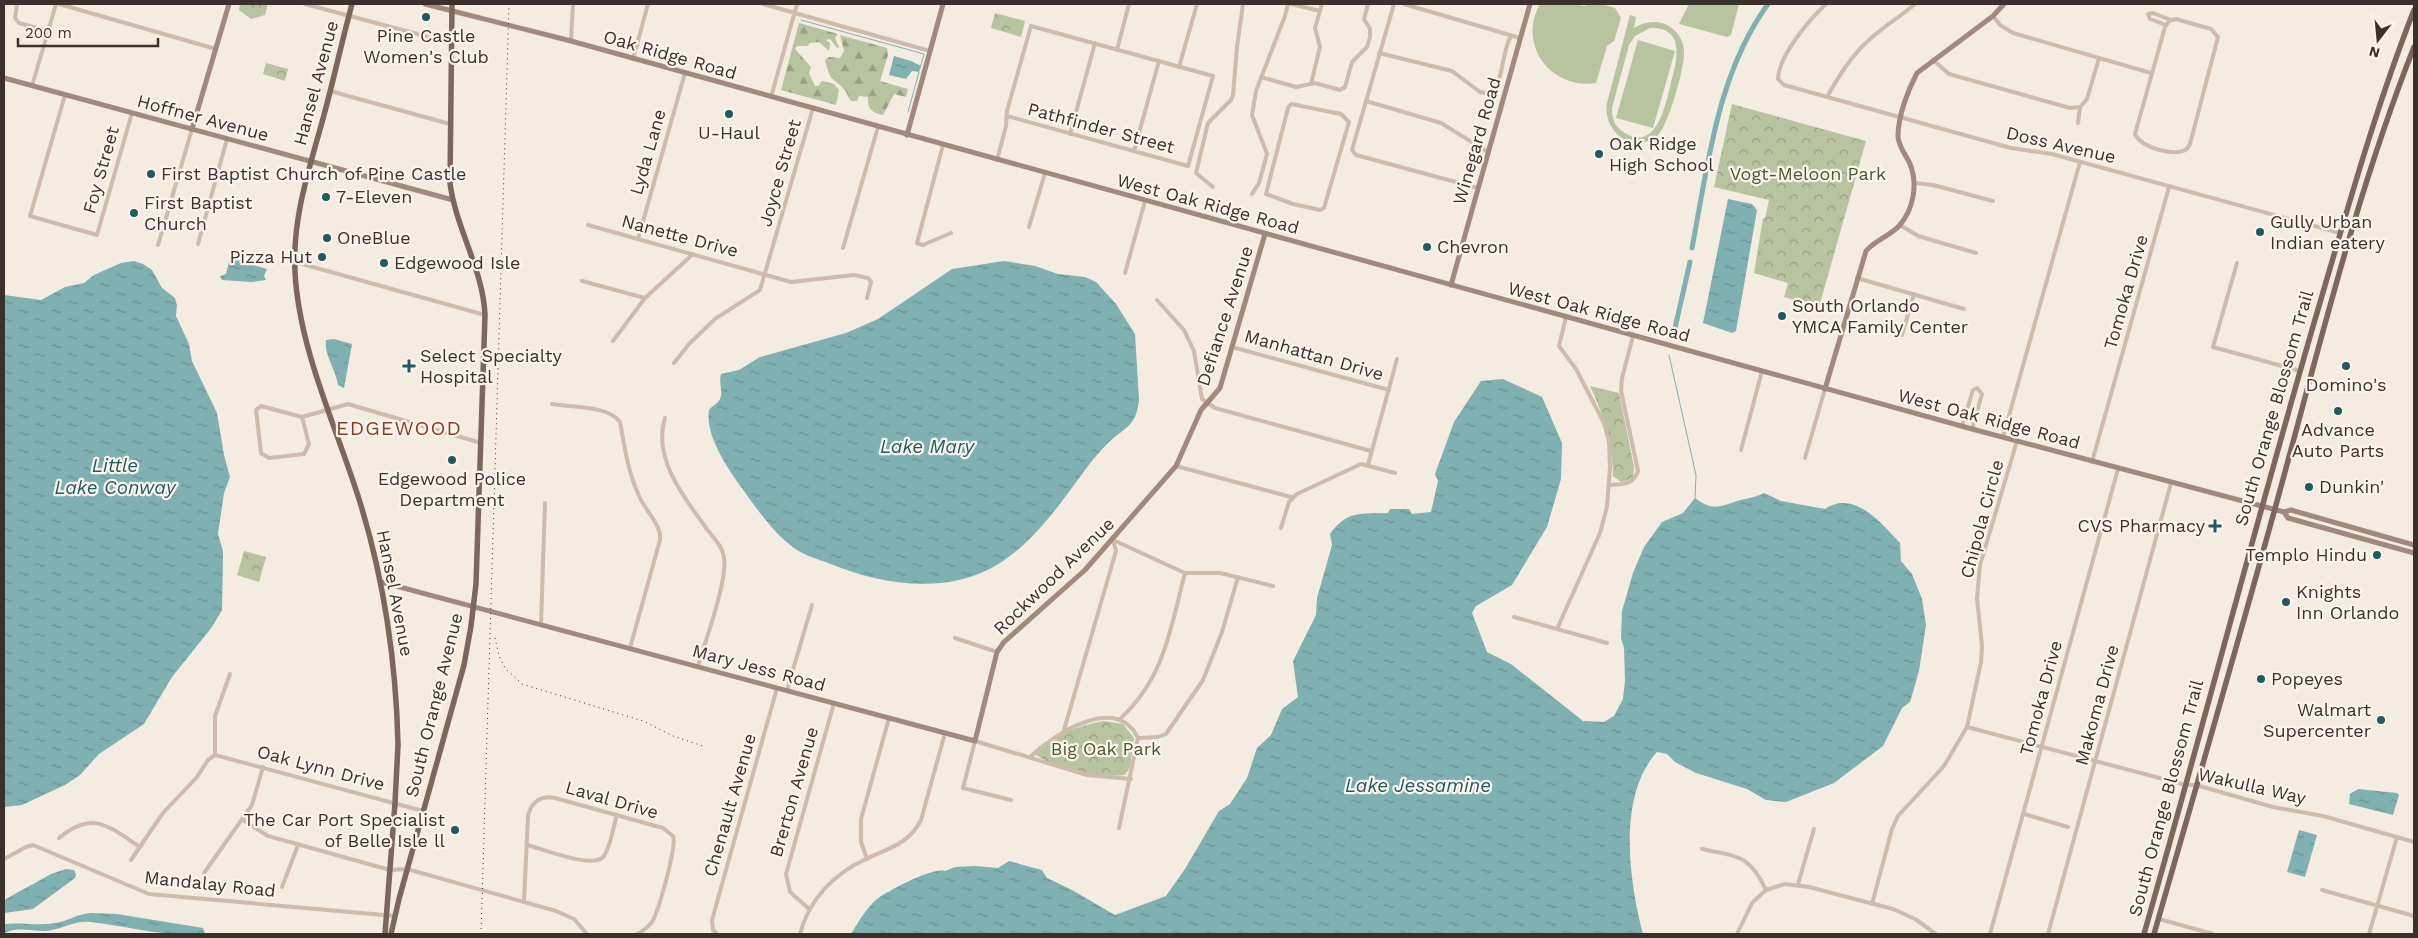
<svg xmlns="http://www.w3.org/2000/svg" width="2418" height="938" viewBox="0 0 2418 938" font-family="'Work Sans',sans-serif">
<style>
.green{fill:#b8c4a0;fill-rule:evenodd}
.forest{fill:url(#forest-firs)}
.park{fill:url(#park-crowns)}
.water{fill:url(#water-ripples)}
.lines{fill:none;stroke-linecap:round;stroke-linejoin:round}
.stream{stroke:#7fb0b2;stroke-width:1}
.canal{stroke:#7fb0b2;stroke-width:5}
.street{stroke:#cdbbac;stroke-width:4}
.secondary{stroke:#a18a7d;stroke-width:5}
.primary{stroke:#7d675c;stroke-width:5.5}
.rail{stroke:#3b302b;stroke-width:1;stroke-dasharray:1 4;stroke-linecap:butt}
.poi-dot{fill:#1f5a5e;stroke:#fbf5ee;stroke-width:2}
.labels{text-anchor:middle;stroke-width:4.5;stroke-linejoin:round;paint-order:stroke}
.poi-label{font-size:18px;fill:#3b302b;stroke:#fbf5ee;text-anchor:start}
.street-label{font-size:18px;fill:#3b302b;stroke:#fbf5ee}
.park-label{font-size:18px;fill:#4a5a2e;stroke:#fbf5ee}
.water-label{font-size:19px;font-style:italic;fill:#1f5a5e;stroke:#fbf5ee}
.quarter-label{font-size:20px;letter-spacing:1px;fill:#8c3b22;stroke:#fbf5ee}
</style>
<defs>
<pattern id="forest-firs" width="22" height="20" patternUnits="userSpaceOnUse" patternTransform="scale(1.25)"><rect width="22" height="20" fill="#b8c4a0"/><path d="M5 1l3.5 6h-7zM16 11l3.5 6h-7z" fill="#97a083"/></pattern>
<pattern id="park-crowns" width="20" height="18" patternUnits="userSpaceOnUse" patternTransform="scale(1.25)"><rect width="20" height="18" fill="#b8c4a0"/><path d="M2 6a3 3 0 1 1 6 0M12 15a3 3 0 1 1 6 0" fill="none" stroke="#97a083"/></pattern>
<pattern id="water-ripples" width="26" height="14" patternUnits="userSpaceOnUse" patternTransform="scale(1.25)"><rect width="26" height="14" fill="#7fb0b2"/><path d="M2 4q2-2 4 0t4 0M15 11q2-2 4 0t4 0" fill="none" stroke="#699091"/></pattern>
</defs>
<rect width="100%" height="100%" fill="#f4ebe1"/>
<!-- green -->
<g class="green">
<path d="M1540,4H1574L1584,6C1594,1 1605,5 1615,8L1621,18L1614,41L1607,46L1596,83C1551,90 1517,45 1540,4Z"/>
<path d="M1689,4H1739L1731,35L1727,37L1679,24Z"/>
<path d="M1630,15L1636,17L1634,28C1646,21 1661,19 1673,29C1680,35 1684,43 1684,52C1685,67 1668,126 1658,135C1633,156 1602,131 1607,103ZM1650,28C1688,27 1676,64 1670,87C1665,107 1655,155 1622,131C1614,126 1612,117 1612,108L1629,45L1635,36Z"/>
<path d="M1638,40L1675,51L1653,128L1616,118Z"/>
</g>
<!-- forest -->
<g class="forest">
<path d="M799,23L838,34L835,38L839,47L837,48L830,39L826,40L830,43L829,51L819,42L810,43L807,46H797L795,49L811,67L809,73L815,86H818L822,81L834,84L839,90L836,105L781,90Z"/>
<path d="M840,35L887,48L888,55L880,81L908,89L906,97L894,94L883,115C872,113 867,109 868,97L859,96L857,101H851C847,96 847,91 842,87C829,75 830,79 825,60L829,57L840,58L844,51Z"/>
</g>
<!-- park -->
<g class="park">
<path d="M240,4H268L265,15L251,19L239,10Z"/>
<path d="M995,13L1025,21L1021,37L991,28Z"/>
<path d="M266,63L288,69L285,81L263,74Z"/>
<path d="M1732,104L1866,141L1819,307L1784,297L1788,283L1754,273L1763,218H1765L1769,200L1714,187Z"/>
<path d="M1590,386L1619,393L1634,467L1633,477L1626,481L1621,482L1613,476C1612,438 1605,419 1590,386Z"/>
<path d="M244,551L266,557L259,582L237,575Z"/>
<path d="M1104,721L1123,724L1134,738L1130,767L1125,775C1099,778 1058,770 1036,755C1046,737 1084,724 1104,721Z"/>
</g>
<!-- water -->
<g class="water">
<path d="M894,56L911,61L921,66L919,72L912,71L906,79L889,75Z"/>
<path d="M1728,199L1752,204L1757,210L1736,331L1732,333L1703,323Z"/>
<path d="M230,258L267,269L264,276L266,280L252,282L222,280L220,276L226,274Z"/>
<path d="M134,261L143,264L152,270L162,288L175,298L177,305L176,316L189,344L192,361L217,413L224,455L230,477L224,493L218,534L223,551L222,610L212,627L172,677L144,724L99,754L80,775L65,785L22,805L4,807V295L41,300L65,287L84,283L94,275L121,263Z"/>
<path d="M1004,261L1035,266L1058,274L1085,277L1096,282L1116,304L1135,334L1139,399C1137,426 1125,427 1108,443C1101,450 1094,458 1088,466C1062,501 1037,539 1000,563C948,596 881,585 828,563C818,559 806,556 797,550C775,535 759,512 744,491C729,470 705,437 709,410C712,406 715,405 718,402C725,395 718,383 721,374L739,370L760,357L846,333L878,319L952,269Z"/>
<path d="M334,339L352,344L344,388L338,385C336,369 324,356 326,340Z"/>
<path d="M1503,379L1542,397L1562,443L1561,479L1547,527L1512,585L1476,606L1472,613L1487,652L1511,664L1583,721L1604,722L1614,716L1623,699L1625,680L1624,648L1621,638L1622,611L1633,573L1644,547L1662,522L1683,513L1695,498C1712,511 1719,507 1737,501C1747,498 1754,498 1764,493L1781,501L1825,509C1854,489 1881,523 1900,543L1901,561L1912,574L1922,599L1926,625L1919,671L1910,702L1902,708L1883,746L1834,783L1786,802L1766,800L1747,789L1696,773L1675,762L1667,754L1657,752C1617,796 1629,881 1643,934H851C858,923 866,908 877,899C888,891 932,867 945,871L955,867L975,866L998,868L1009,861L1042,870L1047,878L1072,890L1115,915L1166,896L1185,869L1219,811L1230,804L1247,778L1257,748L1271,735L1282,709L1298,697L1293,661L1316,615L1317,598L1332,545L1330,534C1347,510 1361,514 1388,513L1390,509H1409L1412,514L1431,512L1438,481L1435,474L1454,422L1481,381Z"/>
<path d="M2358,789L2397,793L2399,795L2393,815L2349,804L2350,794Z"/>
<path d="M2299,830L2317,835L2305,877L2287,872Z"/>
<path d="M66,869L74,870L76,874L75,878L33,909L4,913V900L51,874Z"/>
<path d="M91,913L117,914L203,928L205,934C168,938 128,926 90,922C74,920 61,930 45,931C32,931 13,926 4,934V924C21,922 39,926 56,923C68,921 77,914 91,913Z"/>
</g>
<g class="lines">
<!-- stream -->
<g class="stream">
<path d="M801,20L924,54L920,68"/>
<path d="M908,112L919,72"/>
<path d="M1669,355L1696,475L1695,498"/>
</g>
<!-- canal -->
<g class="canal">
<path d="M1692,248C1708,165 1717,74 1768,4"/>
<path d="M1675,328L1690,262"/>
</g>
<!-- street -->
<g class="street">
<path d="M17,4L15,18L19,23L48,31"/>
<path d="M59,4L216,49"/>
<path d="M305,4L451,43"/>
<path d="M763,4L930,51"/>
<path d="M1291,4L1320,11"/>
<path d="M1394,4L1352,150L1356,155L1478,188"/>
<path d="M1404,4L1520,38"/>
<path d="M1826,4C1809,20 1779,55 1778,79L1784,85L2011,148L2052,154L2340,233"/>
<path d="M1993,16L2000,25L2013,33L2151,73"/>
<path d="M2176,19L2211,29L2218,37L2190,144L2187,149C2174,157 2142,148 2135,134L2165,27L2169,21Z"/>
<path d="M2166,25L2150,19L2148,14L2153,13L2171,20"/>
<path d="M571,41L573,4"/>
<path d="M1117,50L1129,4"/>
<path d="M1379,53L1452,71L1480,92L1490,94C1503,87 1502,49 1511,36"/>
<path d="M633,59L648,4"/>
<path d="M1933,60L1949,74L2070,108L2080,107"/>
<path d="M1179,67L1197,4"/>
<path d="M1261,77L1296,87L1315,83L1340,90L1345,87L1352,62L1367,47L1370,37V29L1364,19L1368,4"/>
<path d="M1311,84L1320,47L1315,28L1322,4"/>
<path d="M32,86L56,4"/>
<path d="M330,91L450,124"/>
<path d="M65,95L30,216L97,235L132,113"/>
<path d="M771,97L797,4"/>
<path d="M1827,97C1839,76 1850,57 1869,40C1883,27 1900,17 1915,4"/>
<path d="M1366,101L1441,123L1488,152"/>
<path d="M1291,104L1341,114L1349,122L1324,208L1320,210L1293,204L1266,194L1288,108Z"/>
<path d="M2080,107L2087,99L2099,58"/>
<path d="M2078,123L2080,107"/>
<path d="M1070,134L1095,43"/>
<path d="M943,145L917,243L923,245L951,233"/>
<path d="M1134,151L1159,61"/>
<path d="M997,160L1006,126L1007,111L1031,26L1213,76L1188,166L1007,116"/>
<path d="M1915,183L1933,185L1993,201"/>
<path d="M1213,187L1196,173L1208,123L1231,100L1233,95L1237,47L1243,4"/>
<path d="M1252,194L1259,183L1267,154L1252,115L1256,91L1285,16L1288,4"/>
<path d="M588,225L791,282L854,275L868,278L871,282L867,298"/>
<path d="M1900,225L1918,236L1976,253"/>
<path d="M1029,227L1045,173"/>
<path d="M638,239L685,73"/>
<path d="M198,244L227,139"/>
<path d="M158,245L192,129"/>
<path d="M843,248L878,127"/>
<path d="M295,262L485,315"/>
<path d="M2237,263L2213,347L2300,371"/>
<path d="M1125,273L1145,201"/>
<path d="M1857,278L1964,309"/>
<path d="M582,281L645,298"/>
<path d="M1157,300L1184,330L1194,351L1202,399L1215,408L1371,451"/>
<path d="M1902,335L1914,294"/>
<path d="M613,341L645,298L693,254"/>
<path d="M1232,347L1389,390"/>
<path d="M674,363L689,344L715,319L760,290L813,108"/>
<path d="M552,404C570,407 610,406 620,422C625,449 628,473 640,498C646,511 662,526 660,540L630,648"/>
<path d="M261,406L302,417L309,444L304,454L269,458L261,453L256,410Z"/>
<path d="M302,417L348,404L481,443"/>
<path d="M665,418C652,458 685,499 707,529C713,537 723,547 724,558C728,579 705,642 698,666"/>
<path d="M1962,426L1973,390L1977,388L1982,394L1972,429"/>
<path d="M2003,437L2080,162"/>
<path d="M1741,450L1762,371"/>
<path d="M1805,458L1825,389"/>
<path d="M2092,462L2169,187"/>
<path d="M1368,465L1397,359"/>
<path d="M1176,466L1291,497"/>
<path d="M1609,485C1623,484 1633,485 1638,471L1621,391L1622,378L1633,336"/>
<path d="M1281,528L1289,502L1297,494L1361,464L1395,473"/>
<path d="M1113,540L1185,573H1220L1273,586"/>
<path d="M1514,617L1607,643"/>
<path d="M541,624L545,503"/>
<path d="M1557,629L1600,533L1607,507L1610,467L1609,442L1604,423L1576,369L1559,346L1566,317"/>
<path d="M955,638L997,652"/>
<path d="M787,690L812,605"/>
<path d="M1120,719C1165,677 1170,630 1185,573"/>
<path d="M1967,727L2186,785H2196L2273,807L2323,816L2414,842"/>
<path d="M1064,730L1116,551L1113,540"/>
<path d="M1138,738L1158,737L1166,734L1203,680L1222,632L1238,577"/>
<path d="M215,755V716L230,674"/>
<path d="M1030,757C1055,734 1116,693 1138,738L1119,828"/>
<path d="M1011,800L963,788L975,741L1087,775L1131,779"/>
<path d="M2024,814L2068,827"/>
<path d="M243,820L268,836L390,870L407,869L556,911L574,919L587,934"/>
<path d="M59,838C93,810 108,826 140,847"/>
<path d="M527,845C543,849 594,870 604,856C611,845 613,828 617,815"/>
<path d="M1702,849C1738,857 1749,854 1766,890"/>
<path d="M4,859L26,847L33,845L149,894L395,916"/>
<path d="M867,859L861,842V819L889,718"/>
<path d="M131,860L163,813L197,777L208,760L215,755L423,811"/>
<path d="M204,873L252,805L263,767"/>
<path d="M1798,884L1814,829"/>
<path d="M282,887L298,845"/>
<path d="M2322,890L2414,916"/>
<path d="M524,901L528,816C531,802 541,795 555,798L663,828L673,836C677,846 659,910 652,922C648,927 643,931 637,934"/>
<path d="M1872,904L1892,829L1898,816L1944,766L1967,727L1981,662L1982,646L1977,598L1980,565L2017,441"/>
<path d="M809,909L790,892L786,874L834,703"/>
<path d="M2159,919L2213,934"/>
<path d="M717,934L713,930L712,920L777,688"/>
<path d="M800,934C809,899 834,874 866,859C889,848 909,844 921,820L945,733"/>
<path d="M1737,934L1752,903L1766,890L1785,884L1809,887L1893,909L1915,919L1936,934"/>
<path d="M1990,934L2118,469"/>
<path d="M2048,934L2171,483"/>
<path d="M2369,934L2397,837"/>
</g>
<!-- secondary -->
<g class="secondary">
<path d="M425,4L571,41L1972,429L2284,512L2291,510L2414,545"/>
<path d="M4,78L453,200"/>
<path d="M192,129L229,4"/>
<path d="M907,135L943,4"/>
<path d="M1451,285L1530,4"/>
<path d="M1825,389L1866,251C1875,240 1890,236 1899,226C1914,209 1918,184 1910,164C1906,155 1898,146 1898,136C1898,116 1908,90 1917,73L1993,16L2004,4"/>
<path d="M2284,512L2288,518L2414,553"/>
<path d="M381,582L975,741L997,652L1004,642L1085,570L1176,466L1201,410L1220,388L1265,234"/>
</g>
<!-- primary -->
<g class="primary">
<path d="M352,4C342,41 334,78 324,115C310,167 292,217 295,272C299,349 336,426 359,499C384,579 396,660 398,744"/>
<path d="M385,934L395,803L398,745"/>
<path d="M391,934L399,899L464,665L471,626L476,584L485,315C483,269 456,229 450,183L452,4"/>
<path d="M2144,934C2202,731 2255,526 2314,323C2345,218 2374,112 2414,10"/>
<path d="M2154,934C2197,784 2241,633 2282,483C2322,336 2358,189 2414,47"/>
</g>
<!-- rail -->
<g class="rail">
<path d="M495,638L499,656L505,668L522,684L643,721L673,736L703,746"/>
<path d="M481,934L509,4"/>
</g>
</g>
<!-- markers -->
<g class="poi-dot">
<circle cx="426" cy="17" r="5"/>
<circle cx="729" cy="114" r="5"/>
<circle cx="1599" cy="154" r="5"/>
<circle cx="151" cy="174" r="5"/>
<circle cx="326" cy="197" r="5"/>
<circle cx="134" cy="213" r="5"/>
<circle cx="2260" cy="232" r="5"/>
<circle cx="327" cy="238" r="5"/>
<circle cx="1427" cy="247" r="5"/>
<circle cx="322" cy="257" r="5"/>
<circle cx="384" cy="263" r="5"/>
<circle cx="1782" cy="316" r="5"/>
<path d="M406.5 358.5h5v5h5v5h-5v5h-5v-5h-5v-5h5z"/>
<circle cx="2346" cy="366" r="5"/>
<circle cx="2338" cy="411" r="5"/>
<circle cx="452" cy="460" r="5"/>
<circle cx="2309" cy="487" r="5"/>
<path d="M2212.5 518.5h5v5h5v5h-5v5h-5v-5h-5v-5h5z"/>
<circle cx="2377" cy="555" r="5"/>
<circle cx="2286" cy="602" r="5"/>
<circle cx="2261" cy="679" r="5"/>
<circle cx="2381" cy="720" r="5"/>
<circle cx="455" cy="830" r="5"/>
</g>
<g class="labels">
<!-- poi labels -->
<g class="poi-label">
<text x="426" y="42" text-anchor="middle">Pine Castle<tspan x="426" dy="21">Women's Club</tspan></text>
<text x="729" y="139" text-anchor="middle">U-Haul</text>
<text x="1609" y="150">Oak Ridge<tspan x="1609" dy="21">High School</tspan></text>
<text x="161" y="180">First Baptist Church of Pine Castle</text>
<text x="336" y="203">7-Eleven</text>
<text x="144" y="209">First Baptist<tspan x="144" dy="21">Church</tspan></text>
<text x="2270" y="228">Gully Urban<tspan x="2270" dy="21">Indian eatery</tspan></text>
<text x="337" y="244">OneBlue</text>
<text x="1437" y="253">Chevron</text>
<text x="312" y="263" text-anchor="end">Pizza Hut</text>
<text x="394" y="269">Edgewood Isle</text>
<text x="1792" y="312">South Orlando<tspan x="1792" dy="21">YMCA Family Center</tspan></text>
<text x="420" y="362">Select Specialty<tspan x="420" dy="21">Hospital</tspan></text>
<text x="2346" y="391" text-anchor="middle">Domino's</text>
<text x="2338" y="436" text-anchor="middle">Advance<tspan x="2338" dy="21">Auto Parts</tspan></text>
<text x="452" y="485" text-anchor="middle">Edgewood Police<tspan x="452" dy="21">Department</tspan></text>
<text x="2319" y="493">Dunkin'</text>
<text x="2205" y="532" text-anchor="end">CVS Pharmacy</text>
<text x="2367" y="561" text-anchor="end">Templo Hindu</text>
<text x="2296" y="598">Knights<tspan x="2296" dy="21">Inn Orlando</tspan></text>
<text x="2271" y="685">Popeyes</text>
<text x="2371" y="716" text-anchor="end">Walmart<tspan x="2371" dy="21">Supercenter</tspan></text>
<text x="445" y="826" text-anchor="end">The Car Port Specialist<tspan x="445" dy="21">of Belle Isle ll</tspan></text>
</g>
<!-- street labels -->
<g class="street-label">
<text transform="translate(670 55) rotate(16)" y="6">Oak Ridge Road</text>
<text transform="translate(316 83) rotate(-75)" y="6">Hansel Avenue</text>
<text transform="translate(203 118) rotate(15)" y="6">Hoffner Avenue</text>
<text transform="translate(1101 128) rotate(15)" y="6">Pathfinder Street</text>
<text transform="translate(1477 141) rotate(-74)" y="6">Winegard Road</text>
<text transform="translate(2061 145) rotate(13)" y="6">Doss Avenue</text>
<text transform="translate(648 152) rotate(-74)" y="6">Lyda Lane</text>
<text transform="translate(101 170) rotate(-74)" y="6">Foy Street</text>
<text transform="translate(780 173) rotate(-74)" y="6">Joyce Street</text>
<text transform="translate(1208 204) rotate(15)" y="6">West Oak Ridge Road</text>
<text transform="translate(680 236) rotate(15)" y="6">Nanette Drive</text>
<text transform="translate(2126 292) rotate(-74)" y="6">Tomoka Drive</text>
<text transform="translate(1599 312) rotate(15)" y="6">West Oak Ridge Road</text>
<text transform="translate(1225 316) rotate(-72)" y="6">Defiance Avenue</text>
<text transform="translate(1314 355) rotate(16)" y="6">Manhattan Drive</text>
<text transform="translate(2274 408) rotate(-74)" y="6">South Orange Blossom Trail</text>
<text transform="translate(1989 419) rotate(15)" y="6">West Oak Ridge Road</text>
<text transform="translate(1982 519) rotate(-75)" y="6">Chipola Circle</text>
<text transform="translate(1054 576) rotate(-44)" y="6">Rockwood Avenue</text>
<text transform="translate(395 593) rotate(79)" y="6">Hansel Avenue</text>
<text transform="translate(759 668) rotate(15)" y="6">Mary Jess Road</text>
<text transform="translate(2041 698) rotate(-75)" y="6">Tomoka Drive</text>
<text transform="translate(434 705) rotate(-76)" y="6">South Orange Avenue</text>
<text transform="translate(2097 705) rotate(-75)" y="6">Makoma Drive</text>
<text transform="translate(321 768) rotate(15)" y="6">Oak Lynn Drive</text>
<text transform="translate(2252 786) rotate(13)" y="6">Wakulla Way</text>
<text transform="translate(794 792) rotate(-74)" y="6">Brerton Avenue</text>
<text transform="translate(2166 798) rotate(-75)" y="6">South Orange Blossom Trail</text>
<text transform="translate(612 800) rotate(16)" y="6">Laval Drive</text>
<text transform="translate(730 805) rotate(-74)" y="6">Chenault Avenue</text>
<text transform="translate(210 884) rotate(6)" y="6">Mandalay Road</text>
</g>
<!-- park labels -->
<g class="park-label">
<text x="1808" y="180">Vogt-Meloon Park</text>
<text x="1106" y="755">Big Oak Park</text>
</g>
<!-- water labels -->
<g class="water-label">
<text x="927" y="453">Lake Mary</text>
<text x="115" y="472">Little<tspan x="115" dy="22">Lake Conway</tspan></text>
<text x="1418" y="792">Lake Jessamine</text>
</g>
<!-- quarter labels -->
<g class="quarter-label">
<text x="399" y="435">EDGEWOOD</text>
</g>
</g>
<!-- border -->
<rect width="2418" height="938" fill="none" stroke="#3b302b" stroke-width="10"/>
<!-- north arrow -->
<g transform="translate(2378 40) rotate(196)" stroke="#fbf5ee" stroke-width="4" paint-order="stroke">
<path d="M0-4L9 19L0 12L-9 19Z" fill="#3b302b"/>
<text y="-8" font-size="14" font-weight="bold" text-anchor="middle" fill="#3b302b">N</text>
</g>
<!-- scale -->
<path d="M18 38v8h140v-8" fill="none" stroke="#3b302b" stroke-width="2.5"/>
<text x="25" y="38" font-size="15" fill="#3b302b" stroke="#fbf5ee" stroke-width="4" paint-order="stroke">200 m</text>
</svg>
